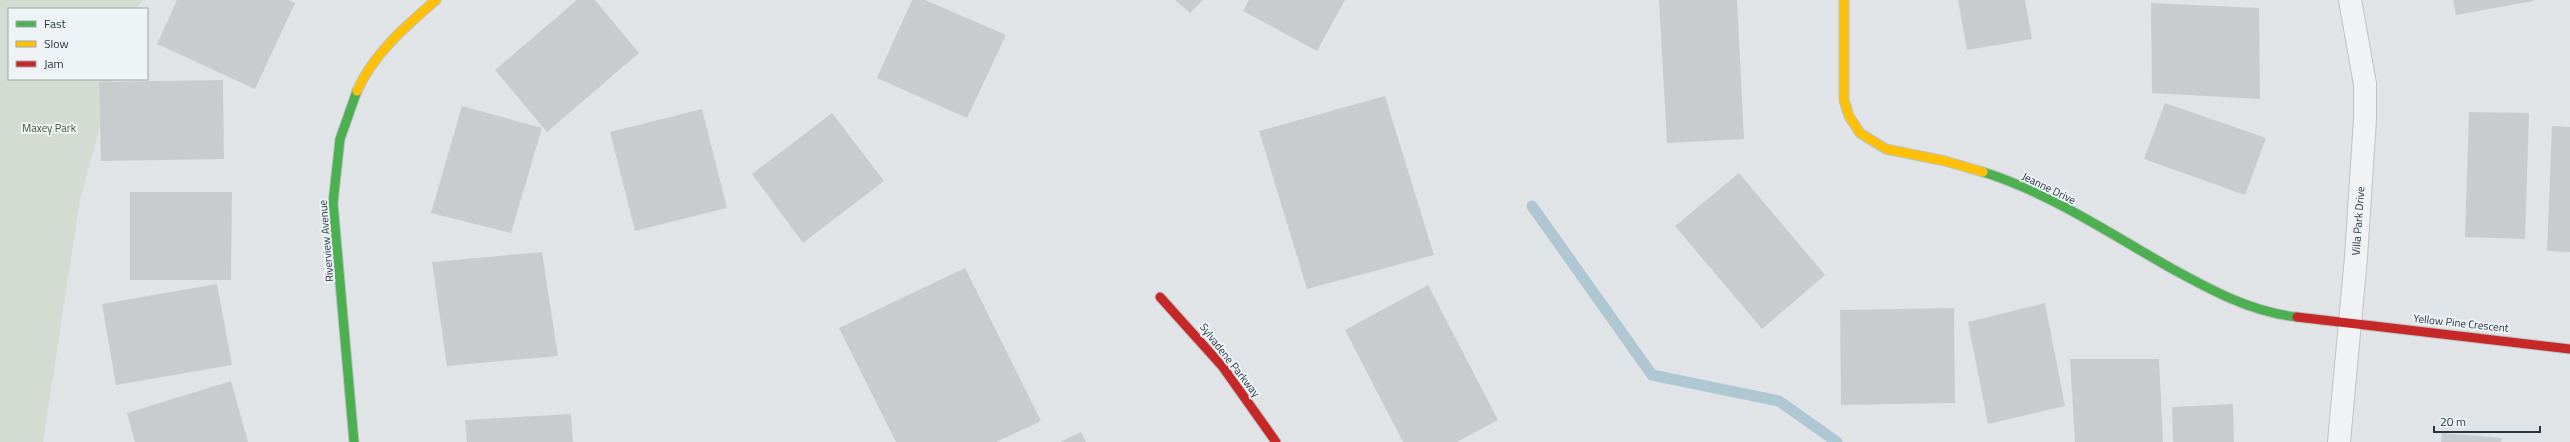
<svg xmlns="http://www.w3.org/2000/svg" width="2570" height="442" viewBox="0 0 2570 442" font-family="'Titillium Web',sans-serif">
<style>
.green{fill:#d4dbd1}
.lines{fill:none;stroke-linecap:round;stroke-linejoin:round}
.stream{stroke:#aec7d3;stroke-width:11}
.building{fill:#c9cccf}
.street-casing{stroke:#bfc2c5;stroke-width:24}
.fast-casing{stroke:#bfc2c5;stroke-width:11}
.slow-casing{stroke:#bfc2c5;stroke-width:11}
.jam-casing{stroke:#bfc2c5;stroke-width:11}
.street{stroke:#f1f2f3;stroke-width:22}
.fast{stroke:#4caf50;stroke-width:9}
.slow{stroke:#ffc107;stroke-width:9}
.jam{stroke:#c62828;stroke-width:9}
.labels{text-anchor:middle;stroke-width:4;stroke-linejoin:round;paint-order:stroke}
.park-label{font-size:11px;fill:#445d34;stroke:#eef3f6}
.street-label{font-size:11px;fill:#273640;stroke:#eef3f6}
</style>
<rect width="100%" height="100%" fill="#e1e4e7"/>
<!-- green -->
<path class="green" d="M0,0H143L135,9H9V79H113L80,200L43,442H0Z"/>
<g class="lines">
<!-- stream -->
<path class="stream" d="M1532,206L1652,375L1779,401L1837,442"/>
</g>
<!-- building -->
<g class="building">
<path d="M177,0H288L295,3L255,89L157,44Z"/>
<path d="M577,0H595L639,53L547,132L495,70Z"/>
<path d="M912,0H925L1006,35L967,118L877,78Z"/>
<path d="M1175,0H1203L1190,13Z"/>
<path d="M1249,0H1345L1317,51L1243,11Z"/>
<path d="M1659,0H1737L1744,139L1667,143Z"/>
<path d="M1958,0H2025L2032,39L1967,50Z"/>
<path d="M2453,0H2533V1L2456,15Z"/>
<path d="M2151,3L2259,8L2260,99L2152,93Z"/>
<path d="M223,80L224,159L101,161L99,82Z"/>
<path d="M1385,96L1434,255L1307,289L1259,131Z"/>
<path d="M2165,103L2266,138L2245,195L2144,159Z"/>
<path d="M462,106L542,128L511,233L431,213Z"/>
<path d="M702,109L727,208L635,231L610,132Z"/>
<path d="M2469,112L2529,113L2525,239L2465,237Z"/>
<path d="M832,113L884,181L803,243L752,174Z"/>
<path d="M2552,126L2570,127V252L2547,251Z"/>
<path d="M1739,173L1825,275L1762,329L1675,226Z"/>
<path d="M130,192H232L231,280H130Z"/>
<path d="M542,252L558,356L447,366L432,262Z"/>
<path d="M965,268L1041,421L996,442H896L839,328Z"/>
<path d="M217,284L232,365L116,385L102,304Z"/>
<path d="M1428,285L1498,420L1457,442H1403L1345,330Z"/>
<path d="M2045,303L2065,406L1988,424L1968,322Z"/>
<path d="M1954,308L1955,403L1841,405L1840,310Z"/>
<path d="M2070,359H2159L2163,442H2075Z"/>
<path d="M231,381L248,442H135L127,413Z"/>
<path d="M2233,404L2234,442H2173L2172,407Z"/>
<path d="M571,414L573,442H467L465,420Z"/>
<path d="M1081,432L1086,442H1060Z"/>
<path d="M2442,433L2502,438L2501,442H2441Z"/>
</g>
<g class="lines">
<defs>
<path id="street" d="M2339,442L2356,257L2365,119V84L2350,0"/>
<g id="fast">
<path d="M1983,172C2048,192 2109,233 2169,267C2209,289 2250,312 2297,317"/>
<path d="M354,442L333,203L340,139L357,91"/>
</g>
<g id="slow">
<path d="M1844,0V100L1849,116L1860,133L1886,149L1945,161L1983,172"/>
<path d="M357,91C373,54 406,26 436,0"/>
</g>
<g id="jam">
<path d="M1160,297L1222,366L1276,442"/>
<path d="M2297,317L2570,349"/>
</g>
</defs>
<!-- street casing -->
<use href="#street" class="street-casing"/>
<!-- fast casing -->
<use href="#fast" class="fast-casing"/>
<!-- slow casing -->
<use href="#slow" class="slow-casing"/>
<!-- jam casing -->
<use href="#jam" class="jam-casing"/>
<!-- street -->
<use href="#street" class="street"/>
<!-- fast -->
<use href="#fast" class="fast"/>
<!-- slow -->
<use href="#slow" class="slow"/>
<!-- jam -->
<use href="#jam" class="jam"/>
</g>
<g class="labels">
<!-- park labels -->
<g class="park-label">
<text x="49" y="132">Maxey Park</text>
</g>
<!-- street labels -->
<g class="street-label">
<text transform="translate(2049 188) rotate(26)" y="4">Jeanne Drive</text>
<text transform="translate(2358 221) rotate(-86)" y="4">Villa Park Drive</text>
<text transform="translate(326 241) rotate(-95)" y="4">Riverview Avenue</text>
<text transform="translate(2461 323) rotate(6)" y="4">Yellow Pine Crescent</text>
<text transform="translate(1230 360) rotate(52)" y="4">Sylvadene Parkway</text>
</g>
</g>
<!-- legend -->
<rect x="8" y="8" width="140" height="72" fill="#eef3f6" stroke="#9ea7ad"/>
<rect x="16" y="21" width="20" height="6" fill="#4caf50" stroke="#9ea7ad"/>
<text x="44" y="28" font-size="12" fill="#273640">Fast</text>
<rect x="16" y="41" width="20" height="6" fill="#ffc107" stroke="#9ea7ad"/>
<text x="44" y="48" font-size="12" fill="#273640">Slow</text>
<rect x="16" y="61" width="20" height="6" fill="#c62828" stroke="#9ea7ad"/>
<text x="44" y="68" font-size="12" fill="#273640">Jam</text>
<!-- scale -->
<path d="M2434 426v6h106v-6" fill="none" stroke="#273640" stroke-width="2"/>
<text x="2440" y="426" font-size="12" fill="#273640" stroke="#eef3f6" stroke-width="3" paint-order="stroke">20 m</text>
</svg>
